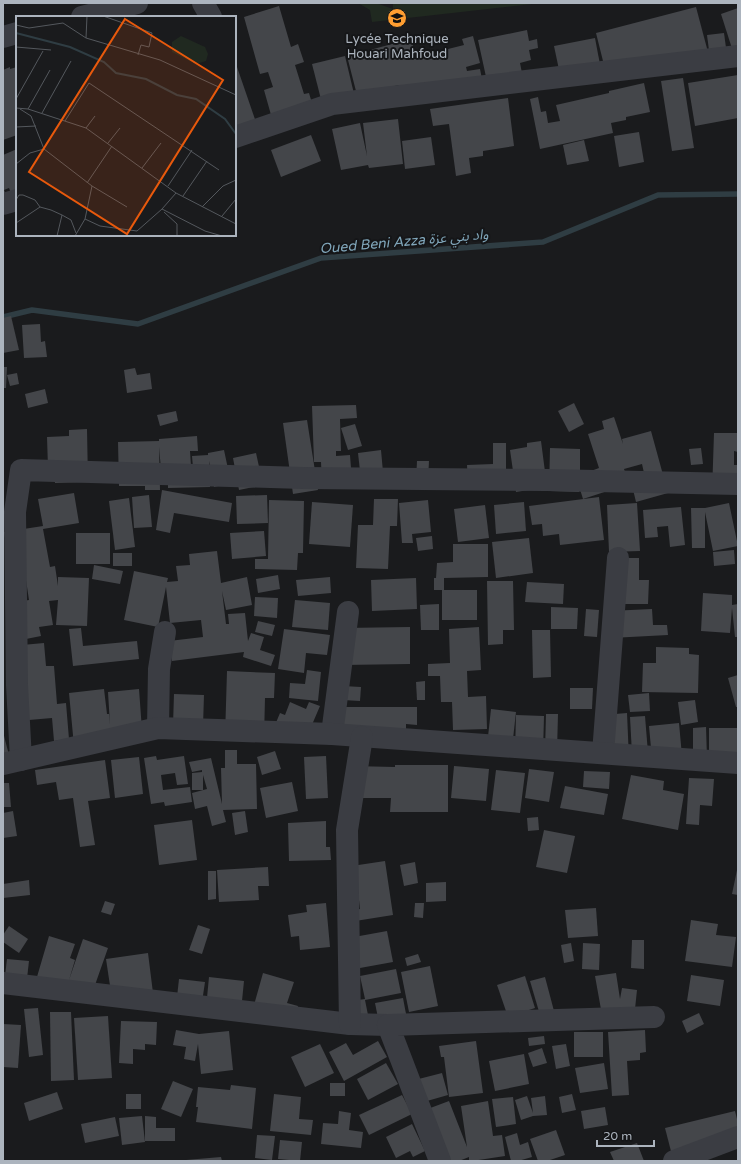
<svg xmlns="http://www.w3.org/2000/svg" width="741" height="1164" viewBox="0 0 741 1164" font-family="'Varela Round','Noto Sans Arabic',sans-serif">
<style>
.green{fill:#202920}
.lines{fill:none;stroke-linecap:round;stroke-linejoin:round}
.stream{stroke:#2f3d43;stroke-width:5.5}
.building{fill:#44464a}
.minor{stroke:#3b3d43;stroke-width:22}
.labels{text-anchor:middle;stroke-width:4;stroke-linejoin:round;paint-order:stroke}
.poi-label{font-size:13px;fill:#acb4be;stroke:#151618}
.water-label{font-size:14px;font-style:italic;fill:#81a7bb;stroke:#151618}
.inset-river{fill:none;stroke:#2f3d43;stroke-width:2}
.inset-road{fill:none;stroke:#54585d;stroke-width:1}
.view{fill:#e8590c;fill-opacity:0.15;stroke:#e8590c;stroke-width:2}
.inset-edge{fill:none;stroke:#acb4be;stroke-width:2}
</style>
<rect width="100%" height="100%" fill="#1a1b1d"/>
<!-- green -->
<path class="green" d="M358,3H376L393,9V3H541L372,22L370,10Z"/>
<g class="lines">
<!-- stream -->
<path class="stream" d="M3,317L32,310L138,324L321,258L543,242L658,195L738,194"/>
</g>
<!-- building -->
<g class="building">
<path d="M279,6L291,47L298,44L304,62L295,65L304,94L309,93L314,110L273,122L264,90L273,87L268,72L260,74L244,17Z"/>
<path d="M696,7L709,56L608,81L596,33Z"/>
<path d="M738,8V57L735,58L721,14Z"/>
<path d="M527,30L529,41L537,39L538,48L529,50L531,60L520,63L523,78L488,86L478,40Z"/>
<path d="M724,33L727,55L710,58L707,35Z"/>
<path d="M473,36L480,63L466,67L467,71L480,69L484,89L404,104L399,85L357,95L347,56L411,39L416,57L464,45L462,39Z"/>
<path d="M595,38L602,75L562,84L554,46Z"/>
<path d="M345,56L355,98L325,115L312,64Z"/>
<path d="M10,67V69L17,67V135L3,140V70Z"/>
<path d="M237,67L259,131L235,140V68Z"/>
<path d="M738,75V118L695,126L688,83Z"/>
<path d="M683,78L694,148L672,151L661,81Z"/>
<path d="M644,83L650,112L626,117V120L611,123L613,133L540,149L530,99L538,97L541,112L546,111L548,123L560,121L556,105L609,93V91Z"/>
<path d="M508,98L514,146L483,151V156L469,158L471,173L456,176L449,124L433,126L430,109Z"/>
<path d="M398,119L403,164L369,168L368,165L341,170L332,129L360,123L367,156L363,123Z"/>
<path d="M639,132L644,162L619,167L614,136Z"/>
<path d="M311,135L321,161L281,177L271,150Z"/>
<path d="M431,137L435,165L405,169L402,141Z"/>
<path d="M584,140L589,161L567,165L563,145Z"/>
<path d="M17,149V208L9,188L4,190L7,197L3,198V155Z"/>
<path d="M11,316L19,350L3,353V318Z"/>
<path d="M40,324L41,342L45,341L47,357L24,358L22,325Z"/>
<path d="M3,367H7L6,388H3Z"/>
<path d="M135,368L137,375L150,373L152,389L127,393L124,370Z"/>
<path d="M17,373L19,384L10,386L7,375Z"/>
<path d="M45,389L48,403L28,408L25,394Z"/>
<path d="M574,403L584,424L569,432L558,411Z"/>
<path d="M356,405L357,418L340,419L341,451H336V456L350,455L352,481L322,484L321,462H314L312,406Z"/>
<path d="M176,411L178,421L160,426L157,415Z"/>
<path d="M614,417L623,444L622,439L651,431L668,493L636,502L630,477L644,473L642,464L624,469L629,484L583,499L579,486V492L549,491L550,448L580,449V475L599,468L588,434L604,429L602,421Z"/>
<path d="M307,420L318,490L293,494L283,423Z"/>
<path d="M355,424L362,446L348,450L341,428Z"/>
<path d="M87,429L88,482L55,483L54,468H48L47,437L69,436V430Z"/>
<path d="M714,433H738V452L734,451V465H738V494L712,493Z"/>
<path d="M197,436L198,451H190L191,466L161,469L159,447L160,490H145V486H119L118,442L159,441V439Z"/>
<path d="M541,441L547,487L516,492L510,450L527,447V443Z"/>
<path d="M493,443H506V485H468L467,465L493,464Z"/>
<path d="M701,448L703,464L691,465L689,449Z"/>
<path d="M224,450L231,483L214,487L209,461L210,487L168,488V477L193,468L192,456L208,455V453Z"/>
<path d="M381,450L383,472L362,489L358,453Z"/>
<path d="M256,453L263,485L239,490L233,458Z"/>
<path d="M417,461H429L428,481H416Z"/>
<path d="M162,490L232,503L229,522L174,513L170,533L156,530Z"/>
<path d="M74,493L79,523L43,529L50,567L55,566L58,586V577L89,578L87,626L56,625L58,600L49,601L53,625L39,627L41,636L16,641L10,603L29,600L24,567L10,569L4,532L43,526L38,499Z"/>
<path d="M149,495L152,527L134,528L132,497Z"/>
<path d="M267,495L268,523L237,524L236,496Z"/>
<path d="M599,497L604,540L560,545L559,534L543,536L542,524L532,525L529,506Z"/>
<path d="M129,498L135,547L115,550L109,501Z"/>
<path d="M374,499H398L397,526H390L388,569L356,568L358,525H373Z"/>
<path d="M269,500L304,501L303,553H298L297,570L255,569V559H268Z"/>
<path d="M428,500L431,532L412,534L413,543H402L399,503Z"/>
<path d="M312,502L353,505L350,547L309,544Z"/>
<path d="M524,502L526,531L496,534L494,505Z"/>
<path d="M637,503L640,551L609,552L607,505Z"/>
<path d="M729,503L738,546L713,551L705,512V548H692L691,508H705Z"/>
<path d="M485,505L489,538L458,542L454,509Z"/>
<path d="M681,507L685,545L670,547L668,526L657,527L658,537L645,538L643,510Z"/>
<path d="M264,531L266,556L232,559L230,533Z"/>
<rect x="76" y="533" width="34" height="31"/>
<path d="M432,536L433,549L418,551L416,538Z"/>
<path d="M529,538L533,573L496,578L492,542Z"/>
<path d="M453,544H488V577L444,578V590H477V620H442V590H434V578H436L437,563L453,562Z"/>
<path d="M734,550L735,564L714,566L713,552Z"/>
<path d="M217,551L221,583L247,577L252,605L226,610L222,591L226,624H229L228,614L245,613L248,641L251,633L264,637L260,650L275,655L271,666L243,657L244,652L172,661L169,641L203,637L201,620L170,623L166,587L158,627L124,620L134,571L168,578L167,582L178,581L176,566L190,565L189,554Z"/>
<rect x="113" y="553" width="19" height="13"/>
<path d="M609,558H639V580H649L648,604H609Z"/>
<path d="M94,565L123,571L120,584L92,579Z"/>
<path d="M278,575L280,589L258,593L256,579Z"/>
<path d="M330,577L331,593L298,596L296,580Z"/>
<path d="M416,578L417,609L372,611L371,580Z"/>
<path d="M487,581H513L514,630H503V644L488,645Z"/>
<path d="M527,582L564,584L563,604L525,602Z"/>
<path d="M703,593L732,595V605L738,604V637H735L732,608L730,633L701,631Z"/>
<path d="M255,597L278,598L277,618L254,616Z"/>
<path d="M295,600L330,603L328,630L292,627Z"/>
<path d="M439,604V630H421L420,605Z"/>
<path d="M551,607L578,608L577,629H551Z"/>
<path d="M586,609L599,610L597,637L584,636Z"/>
<path d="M652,609L653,625H667L668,635L611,638L609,611Z"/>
<path d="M258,621L275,625L272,636L255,632Z"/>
<path d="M410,627V664L343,665V628Z"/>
<path d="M479,627L481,670L467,671L468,697L486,696L487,729L453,730L452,702H441L440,676H428V664L450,663L449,629Z"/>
<path d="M81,628L83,646L137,641L139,659L73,666L69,629Z"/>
<path d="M284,629L330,635L327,655L306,653L304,673L278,669Z"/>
<path d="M532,630H550L551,677L533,678Z"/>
<path d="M44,643L46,666H54L57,704L66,703L69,739L54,741L52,718L29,720L11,646Z"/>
<path d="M656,647L689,648V654L699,655L698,693L642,692L643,663H656Z"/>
<path d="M307,670L321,672L318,701L289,698L290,683L305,684Z"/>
<path d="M227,671L275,673L274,698H265L264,738L225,737Z"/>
<path d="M738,675V707H736L728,678Z"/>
<path d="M425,681V700H417L416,682Z"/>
<path d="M343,686L361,687L360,701L343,700Z"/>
<path d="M570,688H593L592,709H570Z"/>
<path d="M104,689L107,714H109L110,725L108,692L139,689L142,730L74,746L69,693Z"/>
<path d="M649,693L650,711L630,712L628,695Z"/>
<path d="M174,694L204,695L203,726L173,725Z"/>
<path d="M695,700L698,722L681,725L678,702Z"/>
<path d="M290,702L306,709L309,702L320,706L311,727L270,737L280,713L285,715Z"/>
<path d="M336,707H417V725L406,724V744L335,739Z"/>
<path d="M491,709L516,712L512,748L487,746Z"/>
<path d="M627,713L629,759L606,761L603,715Z"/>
<path d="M546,714H558L557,751H545Z"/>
<path d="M516,715L544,716L543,753L515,752Z"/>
<path d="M645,716L648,753L632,754L630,717Z"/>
<path d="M679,723L682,756L652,759L649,726Z"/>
<path d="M706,727L707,759H693V728Z"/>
<rect x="709" y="728" width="29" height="32"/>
<path d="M3,732L10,759L3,761Z"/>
<path d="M225,750H237V764H256L257,809L223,810L226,822L212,826L207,806L195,809L192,793L207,789L203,775V790H192V773L202,772V770L192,772L189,762L211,758L222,804L221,768H225Z"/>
<path d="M275,751L281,769L262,775L257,757Z"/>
<path d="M156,756L157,760L184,756L188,784L177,785L175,773L161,775L163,790L190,787L192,802L165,806L164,802L151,804L144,758Z"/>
<path d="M326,756L328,798L306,799L304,757Z"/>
<path d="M139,757L143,794L115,798L111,760Z"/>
<path d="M105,760L110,798L88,801L95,845L80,847L73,798L59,800L56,782L37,785L35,770Z"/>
<path d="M395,765H448V812H390L391,798H352V766L395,767Z"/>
<path d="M454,766L489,769L486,801L451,798Z"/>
<path d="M529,769L554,772L549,802L525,798Z"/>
<path d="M496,770L525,773L520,813L491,810Z"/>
<path d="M584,771L610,772L609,789L583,787Z"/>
<path d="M631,775L664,781L663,790L684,794L678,830L622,819Z"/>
<path d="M689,778L714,779L712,806L700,805L699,825L686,824Z"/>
<path d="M292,782L298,811L266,818L260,788Z"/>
<path d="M3,783H9L11,807H3Z"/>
<path d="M565,786L608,794L604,815L560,808Z"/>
<path d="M13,811L17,836L3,838V813Z"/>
<path d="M245,811L248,832L235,835L232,813Z"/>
<path d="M538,817L539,830L528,831L527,818Z"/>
<path d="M192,820L197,860L159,865L154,825Z"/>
<path d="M326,821V847H330L331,860L289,861L288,823Z"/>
<path d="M544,830L575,836L567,873L536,867Z"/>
<path d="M385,861L393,915L349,922L348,911L360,909L358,891L345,867Z"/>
<path d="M415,862L418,883L404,886L400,865Z"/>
<path d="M268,867L269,886H258L259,900L219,902L217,870Z"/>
<path d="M737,870L738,871V895L732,894Z"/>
<path d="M208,871H216V899L208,900Z"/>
<path d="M29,880L30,895L3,898V884Z"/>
<path d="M446,882V901L426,902V883Z"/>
<path d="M105,901L115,904L111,915L101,912Z"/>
<path d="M326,903L330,947L300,950L299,936L291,937L288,915L307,912L306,905Z"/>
<path d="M415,903H424L423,918L414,917Z"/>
<path d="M596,908L598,936L568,938L565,910Z"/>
<path d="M691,920L718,924L716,935L736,937L732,967L685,961Z"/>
<path d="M198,925L210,929L202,954L189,950Z"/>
<path d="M9,926L28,939L19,953L3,942V935Z"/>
<path d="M387,931L393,962L360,968L354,937Z"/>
<path d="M49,936L75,944L70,958L75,960L69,980L83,939L108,948L95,985L34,987Z"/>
<path d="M632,940H644V969L631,968Z"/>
<path d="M571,943L574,961L564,963L561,945Z"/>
<path d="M583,943L600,944L599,970L582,969Z"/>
<path d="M148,953L153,993L112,999L106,959Z"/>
<path d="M418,954L421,962L407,966L405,958Z"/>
<path d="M7,959L29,961L26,987L4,984Z"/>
<path d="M430,966L438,1006L409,1012L401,972Z"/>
<path d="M396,969L401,993L365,1000L368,1015L353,1017L351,1001L365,999L360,976Z"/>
<path d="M263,973L294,982L287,1003L298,1006L293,1023L252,1012Z"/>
<path d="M616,973L620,999L622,988L637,990L635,1009L602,1015L595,976Z"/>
<path d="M691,975L724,980L720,1006L687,1001Z"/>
<path d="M525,976L535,1008L508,1017L497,985Z"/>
<path d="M209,977L244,981L241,1011L206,1008Z"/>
<path d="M545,977L554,1011L540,1015L530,981Z"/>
<path d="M179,979L205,982L201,1009L176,1006Z"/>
<path d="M403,998L407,1019L379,1023L375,1003Z"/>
<path d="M38,1008L43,1055L29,1057L24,1009Z"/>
<path d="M50,1012H71L74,1080L51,1081Z"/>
<path d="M699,1013L704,1024L687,1033L682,1021Z"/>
<path d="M108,1016L112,1078L78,1080L74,1018Z"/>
<path d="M121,1021L157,1022L156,1045L145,1044V1050L133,1049V1064L119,1063Z"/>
<path d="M3,1024L21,1025L18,1068L3,1067Z"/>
<path d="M176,1030L199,1034L229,1031L233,1070L201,1074L198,1044L195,1061L184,1059L186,1047L173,1045Z"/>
<path d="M645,1030L646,1052L640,1053V1060L627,1061L629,1095L612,1096L608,1032Z"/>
<rect x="574" y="1032" width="29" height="25"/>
<path d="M544,1036L545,1044L529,1046L528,1038Z"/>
<path d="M378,1041L387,1057L344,1081L329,1052L346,1043L353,1055Z"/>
<path d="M476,1041L483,1093L449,1097L444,1057H441L439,1046Z"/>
<path d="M320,1044L334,1073L305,1087L291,1057Z"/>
<path d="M566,1044L570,1066L556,1069L552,1046Z"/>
<path d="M542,1048L547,1063L533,1067L528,1053Z"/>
<path d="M524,1054L529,1084L495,1091L489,1061Z"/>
<path d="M386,1063L398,1084L368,1100L357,1079Z"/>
<path d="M604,1063L608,1089L580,1093L575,1068Z"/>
<path d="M442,1073L448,1095L413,1105L407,1082Z"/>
<path d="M173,1081L193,1089L181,1117L161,1109Z"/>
<rect x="330" y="1083" width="15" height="13"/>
<path d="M231,1085L256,1088L252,1129L196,1122L198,1107H196L198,1087L230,1090Z"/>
<path d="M57,1092L63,1109L29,1121L24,1103Z"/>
<rect x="126" y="1094" width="15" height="15"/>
<path d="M274,1094L301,1097L299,1119L313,1120L311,1135L270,1131Z"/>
<path d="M572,1094L576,1110L562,1113L559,1097Z"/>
<path d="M402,1095L412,1114L369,1135L359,1115Z"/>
<path d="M527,1096L533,1113L531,1098L545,1096L547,1115L533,1116L521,1120L515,1100Z"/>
<path d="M513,1097L516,1124L496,1127L492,1099Z"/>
<path d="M449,1101L467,1147L461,1106L488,1101L493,1136L502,1135L505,1156L472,1161H469V1157L459,1161H436L417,1113Z"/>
<path d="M605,1107L608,1125L584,1129L581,1111Z"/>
<path d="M339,1111L351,1113L349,1130L363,1132L361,1148L321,1144L323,1123L338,1124Z"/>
<path d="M735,1111L738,1123V1143L673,1159L665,1128Z"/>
<path d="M142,1116L145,1142L122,1145L119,1118Z"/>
<path d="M145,1116L156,1117V1128H175V1141H145Z"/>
<path d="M115,1117L119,1136L85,1143L81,1124Z"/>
<path d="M412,1124L425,1151L413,1157L410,1151L396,1158L386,1137Z"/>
<path d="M556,1130L565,1155L547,1161H538L530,1139Z"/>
<path d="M517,1133L520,1145L528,1142L532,1157L518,1161H511L505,1137Z"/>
<path d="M257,1135L275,1136L272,1160L255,1158Z"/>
<path d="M280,1140L302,1142L300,1161L278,1159Z"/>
<path d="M637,1143L644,1161H614L610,1152Z"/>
<path d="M221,1157L222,1161H186V1160Z"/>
</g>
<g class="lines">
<!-- minor -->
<g class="minor">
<path d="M203,3L211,17"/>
<path d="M82,17L137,3"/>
<path d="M3,37L17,33"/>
<path d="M235,137L332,104L738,56"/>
<path d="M3,204L17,200"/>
<path d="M158,728L159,669L165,632"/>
<path d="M332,734L348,612"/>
<path d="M603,753L618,558"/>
<path d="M21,760L17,685L15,512L21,470L303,478L547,480L738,484"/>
<path d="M3,764L158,728L332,734L738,763"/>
<path d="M3,983L350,1024L388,1025"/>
<path d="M350,1024L347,830L362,737"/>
<path d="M440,1161L388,1025L654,1017"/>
<path d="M674,1161L738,1137"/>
</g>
</g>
<!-- icons -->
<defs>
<symbol id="school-disc" viewBox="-11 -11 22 22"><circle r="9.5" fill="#ff9e31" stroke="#151618"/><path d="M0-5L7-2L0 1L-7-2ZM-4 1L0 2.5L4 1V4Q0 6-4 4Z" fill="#111"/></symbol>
</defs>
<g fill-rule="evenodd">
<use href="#school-disc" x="386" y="7" width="22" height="22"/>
</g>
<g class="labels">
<!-- poi labels -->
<g class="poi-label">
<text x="397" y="43">Lycée Technique<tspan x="397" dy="15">Houari Mahfoud</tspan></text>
</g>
<!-- water labels -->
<g class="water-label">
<text transform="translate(404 241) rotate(-5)" y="5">Oued Beni Azza واد بني عزة</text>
</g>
</g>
<!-- overview -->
<g transform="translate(16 16)">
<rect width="220" height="220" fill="#1a1b1d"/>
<path d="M165,20L189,31L192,38L190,45L180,48L156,36V26Z" fill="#202920"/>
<path class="inset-river" d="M0,17L54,31L88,46L100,57L130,63L161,79L180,83L209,103L220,118"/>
<path class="inset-road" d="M87,0L136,17L133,31L125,29L122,39M0,9L13,12L47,7L70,22L144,44L220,79M70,22L71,0M0,31L35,34M0,83L27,35M0,92L12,93L70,112L160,177L220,208M4,93L15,100L28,133L76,170M12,93L34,54M26,97L55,45M49,105L73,67L203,154M0,111L20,110M70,112L79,100M92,127L104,112M0,148L14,137L28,133M126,152L145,127M71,167L96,130M152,170L176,134M167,180L191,145M0,184L3,179H7L19,184L24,191M111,191L76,170L69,203L84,210L121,215L146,193L160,177M186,191L207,170L220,164M146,193L189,215L206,220M148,196L161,208V220M46,199L55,204L60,217M206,200L220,183M0,207L24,191L35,194L46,199L41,220M59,220L69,203"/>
<path class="view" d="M109,3L207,64L111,218L13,156Z"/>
<rect width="220" height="220" class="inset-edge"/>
</g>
<!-- border -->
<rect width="741" height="1164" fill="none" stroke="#acb4be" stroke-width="8"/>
<!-- scale -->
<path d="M597 1140v6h57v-6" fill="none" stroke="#acb4be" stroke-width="2"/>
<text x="603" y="1140" font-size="12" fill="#acb4be" stroke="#151618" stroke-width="3" paint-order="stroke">20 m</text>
</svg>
